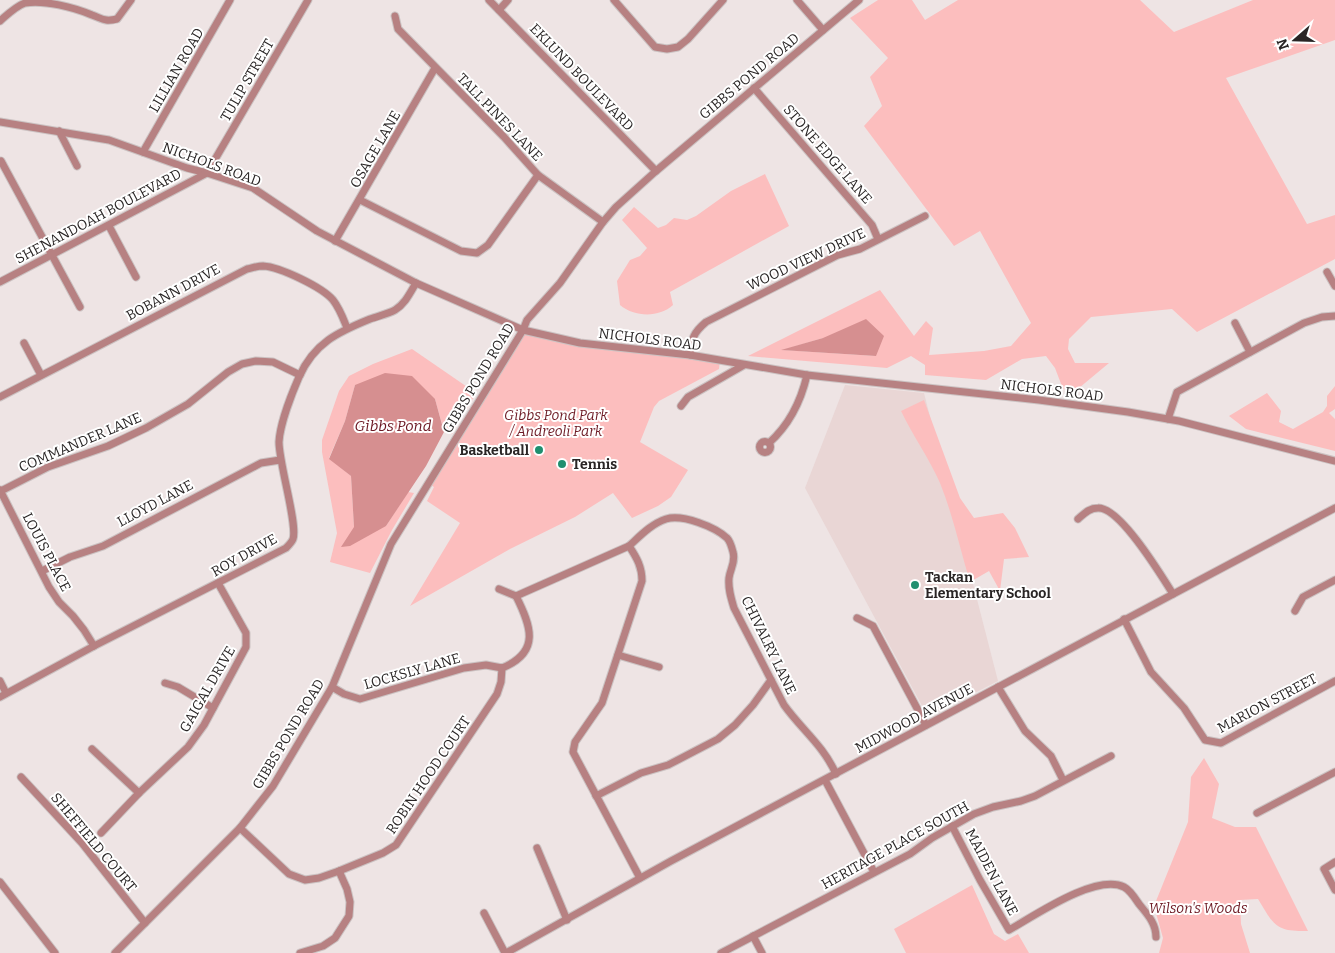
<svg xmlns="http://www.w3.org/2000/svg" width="1335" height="953" viewBox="0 0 1335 953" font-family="Bitter,serif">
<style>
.built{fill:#e9d6d5}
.green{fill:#fcbebe;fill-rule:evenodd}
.water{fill:#d68f90}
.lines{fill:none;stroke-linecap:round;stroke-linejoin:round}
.minor-casing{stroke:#cbc2c2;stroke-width:9}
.minor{stroke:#b78182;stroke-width:7}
.poi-dot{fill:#208f6f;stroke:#fff;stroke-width:2}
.labels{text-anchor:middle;stroke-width:4;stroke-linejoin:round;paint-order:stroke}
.street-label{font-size:14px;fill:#292525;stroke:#fff}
.park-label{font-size:14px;font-style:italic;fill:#6e1b25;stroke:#fff}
.poi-label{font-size:14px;font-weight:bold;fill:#292525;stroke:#fff;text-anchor:start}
.water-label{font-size:15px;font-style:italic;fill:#6a1621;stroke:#fff}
</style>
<rect width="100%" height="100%" fill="#eee4e4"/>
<!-- built -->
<path class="built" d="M845,385L924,393L998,681L928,717L805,488Z"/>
<!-- green -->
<g class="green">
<path d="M878,0H912L925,20L958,0H1140L1174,32L1253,0H1335V40L1226,78L1307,224L1335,215V259L1197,332L1172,309L1091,317L1069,339L1068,349L1075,363H1109L1079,388L1063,389L1055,368L1046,356L1022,359L986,380L925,375V365L911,356L887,368L748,356L880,290L914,336L926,321L933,328L929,355L984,351L1011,346L1031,323L980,231L954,246L864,126L882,106L870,77L888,58L850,18ZM823,338L876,356L783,350Z"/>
<path d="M765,174L789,226L670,292L673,305C659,318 634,317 620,305L617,281L630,260L640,256L647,248L622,220L634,207L658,228L666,225L674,218L687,220L696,216L731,191Z"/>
<path d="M523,330L580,343L720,360L719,369L659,401L654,407L640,442L688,470L671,497L658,506L632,518L613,493L575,517L510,549L410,606L460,523L427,501L434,487L429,484Z"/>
<path d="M412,349L476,393L452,434L443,428L435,399L355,385L345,421L329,458L351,476L354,527L386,526L408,492L414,493L392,530L370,573L330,562L337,533L322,452V440L339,391L349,376L373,364Z"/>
<path d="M1335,386V409L1329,413L1335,419V451L1246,429L1229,416L1267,393L1281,411L1279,422L1293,429L1323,412L1327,406V396Z"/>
<path d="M924,400L960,498L974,518L1003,513L1015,528L1029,557L1004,559L1000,591L989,571L970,582C960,549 953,515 940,483C929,458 913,436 901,411Z"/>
<path d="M1204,758L1219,784L1212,818L1235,827H1256L1308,931C1275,932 1274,925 1258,899L1240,900L1241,924L1250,953H1159L1163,938L1154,906L1188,822L1191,777Z"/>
<path d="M972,885L994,934L1005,941L1018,934L1029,953H906L894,929Z"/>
</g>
<!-- water -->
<g class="water">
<path d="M866,319L884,336L876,356L781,350L823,338Z"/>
<path d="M385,373L412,376L435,399L444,432L426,466L386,526L350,546L341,547L354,527L351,476L329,459L345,421L355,385Z"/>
</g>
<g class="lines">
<defs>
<g id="minor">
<path d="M489,0L656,171"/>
<path d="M614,0L655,47L667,49L678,47L688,39L723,0"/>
<path d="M797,0L823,30"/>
<path d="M499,10L508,0"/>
<path d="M395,16L398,29L504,137L538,175L603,222"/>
<path d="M0,21C7,15 16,6 25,3C45,0 73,7 92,15C103,19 105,22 117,19L131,0"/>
<path d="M754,88L872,225L878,239"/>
<path d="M0,122L109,140L187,168L207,173L253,188L317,231L416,283L523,330L580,343L690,355L807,375L1039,400L1128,412L1179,421L1335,461"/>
<path d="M59,131L77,166"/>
<path d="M143,152L230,0"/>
<path d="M1,161L80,307"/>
<path d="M360,200L461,251L477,253L488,245L538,175"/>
<path d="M109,226L136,277"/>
<path d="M335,241L435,68"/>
<path d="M1327,272L1335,286"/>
<path d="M0,282L207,173L308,0"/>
<path d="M1235,323L1250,352"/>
<path d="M24,343L41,375"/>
<path d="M690,355C692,338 693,333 706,322L838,255L860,249L925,216"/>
<path d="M0,397L247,269C252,268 258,266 263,266C280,267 322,287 333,300C340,309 343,318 347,328"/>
<path d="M681,406L688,397L744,365"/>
<path d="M1168,419L1177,392L1304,323L1322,317L1335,316"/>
<circle cx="765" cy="447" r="5.5"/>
<path d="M769,443C789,425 801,401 807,375"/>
<path d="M0,490L49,587L59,602L73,616L84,630L94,646"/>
<path d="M1,491L48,467L108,446L146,428L188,404L228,372L242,364L256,361L273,362L300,375"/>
<path d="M1078,519C1084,514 1089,508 1098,508C1120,507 1161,575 1173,594"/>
<path d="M629,546C637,558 642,567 642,581L602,703L575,742L573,752L640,878"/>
<path d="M42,571L70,557L103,546L261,463L280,460"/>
<path d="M499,589L516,596L629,546C640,536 651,524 666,519C683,514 715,527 727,538C730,541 732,548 733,552C736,562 730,569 729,578C728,589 731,598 734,608L784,705C802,730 823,745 836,774"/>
<path d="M1295,611L1303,597L1335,580"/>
<path d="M857,618L873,626L926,725"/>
<path d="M1124,619L1151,672L1184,708L1205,740L1221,743L1335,681"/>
<path d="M618,655L659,667"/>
<path d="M502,668C541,652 531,626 516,596"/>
<path d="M0,681L6,693"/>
<path d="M165,683L178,687L213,708"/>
<path d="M332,687L344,694L360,699L464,668L486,665L502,668"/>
<path d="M998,687L1025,731L1051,756L1063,780"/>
<path d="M0,697L94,646L286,548C288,546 292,542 293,539C298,525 279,464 279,442C280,424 292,393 299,377C314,343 338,332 370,319C378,316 388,314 395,310C405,304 410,293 416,283"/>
<path d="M92,749L139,793"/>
<path d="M21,777L82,843L145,923"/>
<path d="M825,780L874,872"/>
<path d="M596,796L641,773L668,765L718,739L735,725L753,705L771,680"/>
<path d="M1257,813L1335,772"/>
<path d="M952,826L980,880L1009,930C1034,916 1096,873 1124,887C1130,890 1135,898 1139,904C1147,914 1156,923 1156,937"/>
<path d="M240,828L289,874L305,880L319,878L339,871L383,853L396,845L497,694L501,682L502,668"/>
<path d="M101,833L139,793L188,747L204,725L246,647V633L218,583"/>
<path d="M537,848L567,920"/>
<path d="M1335,862L1324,869L1335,890"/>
<path d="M0,882L55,953"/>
<path d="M484,913L505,953"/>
<path d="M753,936L762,953"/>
<path d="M115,953L240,828L273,786L332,687L391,544L523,330L527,320L560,283L603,222L616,207L656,171L859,0"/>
<path d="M300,953L323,946L335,938L349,916L350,902L347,889L339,871"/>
<path d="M506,953L671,861L1335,508"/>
<path d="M721,953L910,854L932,838L974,814L993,807L1021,801L1035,796L1111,756"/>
</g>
</defs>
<!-- minor casing -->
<use href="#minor" class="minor-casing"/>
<!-- minor -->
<use href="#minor" class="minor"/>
</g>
<!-- markers -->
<g class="poi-dot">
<circle cx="539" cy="450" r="5"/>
<circle cx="562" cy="464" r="5"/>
<circle cx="915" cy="585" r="5"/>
</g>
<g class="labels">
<!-- street labels -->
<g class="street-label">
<text transform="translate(176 70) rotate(-60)" y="5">LILLIAN ROAD</text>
<text transform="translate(749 76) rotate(-40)" y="5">GIBBS POND ROAD</text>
<text transform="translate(582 77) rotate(46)" y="5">EKLUND BOULEVARD</text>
<text transform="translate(247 80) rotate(-60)" y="5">TULIP STREET</text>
<text transform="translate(500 117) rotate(46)" y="5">TALL PINES LANE</text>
<text transform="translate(375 149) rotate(-60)" y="5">OSAGE LANE</text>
<text transform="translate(828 154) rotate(49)" y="5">STONE EDGE LANE</text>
<text transform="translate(212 164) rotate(20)" y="5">NICHOLS ROAD</text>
<text transform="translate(98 216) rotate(-28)" y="5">SHENANDOAH BOULEVARD</text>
<text transform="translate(806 259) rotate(-25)" y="5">WOOD VIEW DRIVE</text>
<text transform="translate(173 292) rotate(-28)" y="5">BOBANN DRIVE</text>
<text transform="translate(650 339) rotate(7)" y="5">NICHOLS ROAD</text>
<text transform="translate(478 378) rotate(-59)" y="5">GIBBS POND ROAD</text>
<text transform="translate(1052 390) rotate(7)" y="5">NICHOLS ROAD</text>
<text transform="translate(80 442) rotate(-23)" y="5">COMMANDER LANE</text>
<text transform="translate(155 503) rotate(-28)" y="5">LLOYD LANE</text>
<text transform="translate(47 552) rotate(62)" y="5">LOUIS PLACE</text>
<text transform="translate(244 555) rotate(-29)" y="5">ROY DRIVE</text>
<text transform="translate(769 645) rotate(64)" y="5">CHIVALRY LANE</text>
<text transform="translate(412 671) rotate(-16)" y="5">LOCKSLY LANE</text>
<text transform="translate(207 689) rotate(-60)" y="5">GAIGAL DRIVE</text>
<text transform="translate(1267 703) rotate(-28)" y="5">MARION STREET</text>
<text transform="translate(914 718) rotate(-28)" y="5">MIDWOOD AVENUE</text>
<text transform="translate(288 734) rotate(-59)" y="5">GIBBS POND ROAD</text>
<text transform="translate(428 775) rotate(-56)" y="5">ROBIN HOOD COURT</text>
<text transform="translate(94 842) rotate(50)" y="5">SHEFFIELD COURT</text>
<text transform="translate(895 845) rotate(-29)" y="5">HERITAGE PLACE SOUTH</text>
<text transform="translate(992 872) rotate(62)" y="5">MAIDEN LANE</text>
</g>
<!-- park labels -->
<g class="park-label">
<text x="556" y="420">Gibbs Pond Park<tspan x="556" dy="16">/ Andreoli Park</tspan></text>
<text x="1198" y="913">Wilson's Woods</text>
</g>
<!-- poi labels -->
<g class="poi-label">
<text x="529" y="455" text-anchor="end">Basketball</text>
<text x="572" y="469">Tennis</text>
<text x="925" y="582">Tackan<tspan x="925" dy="16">Elementary School</tspan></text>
</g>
<!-- water labels -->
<g class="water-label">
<text x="393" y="431">Gibbs Pond</text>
</g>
</g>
<!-- north arrow -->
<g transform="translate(1295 40) rotate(250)" stroke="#ffffff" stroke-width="4" paint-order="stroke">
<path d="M0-4L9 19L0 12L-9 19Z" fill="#292525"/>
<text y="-8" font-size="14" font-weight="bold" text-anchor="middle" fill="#292525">N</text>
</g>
</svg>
